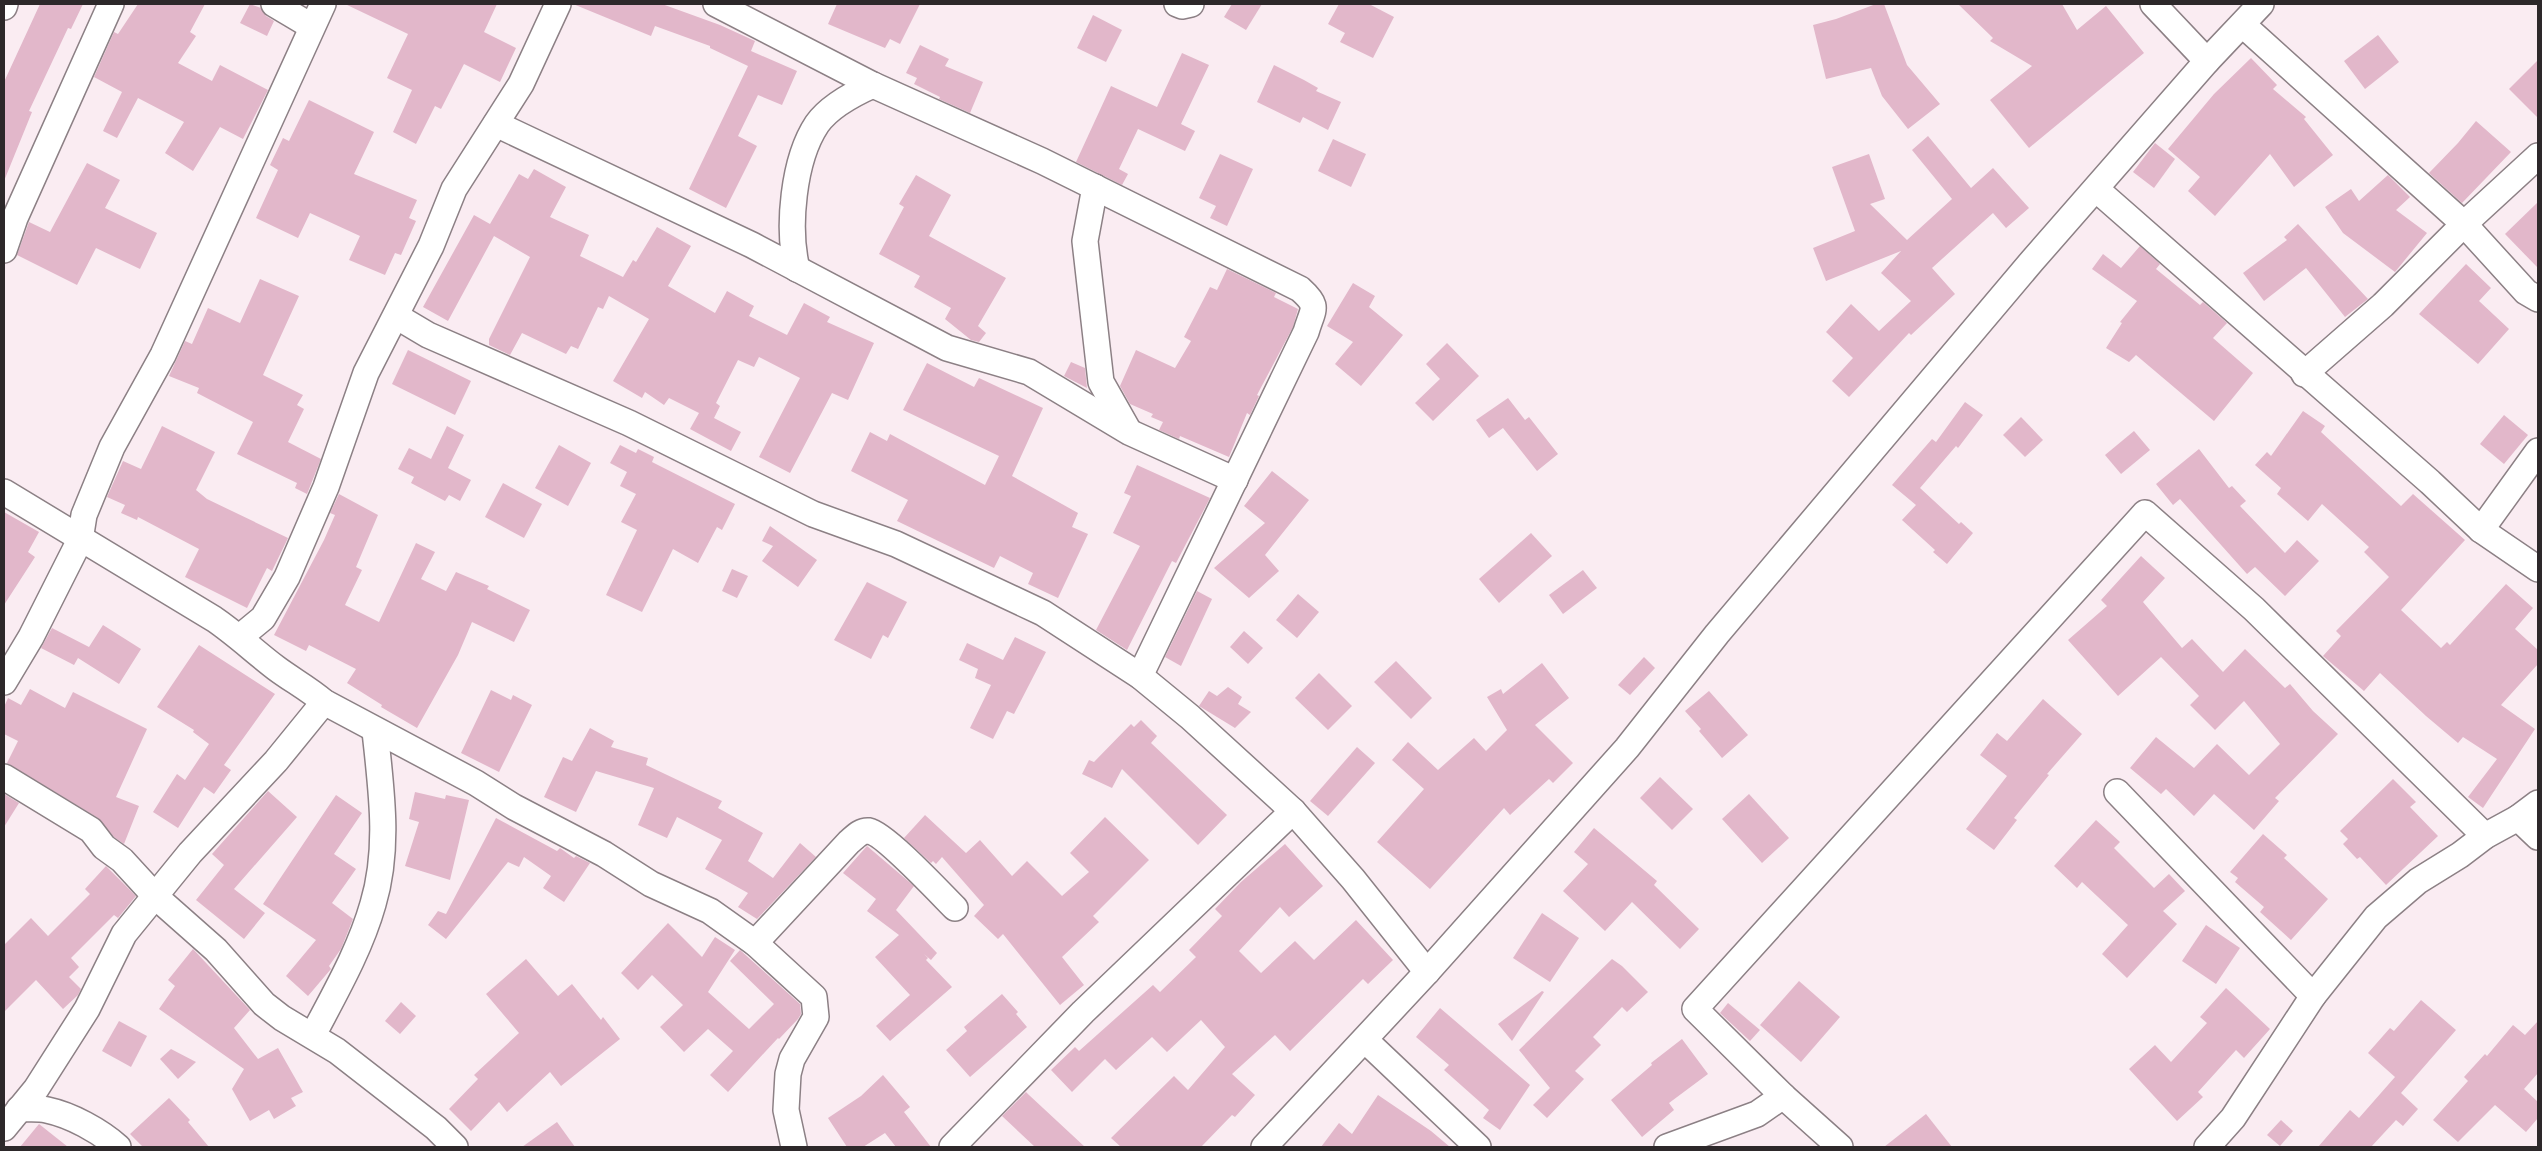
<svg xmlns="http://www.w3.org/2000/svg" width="2542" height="1151" viewBox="0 0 2542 1151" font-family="'Fira Sans Condensed',sans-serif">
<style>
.building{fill:#e2b7ca}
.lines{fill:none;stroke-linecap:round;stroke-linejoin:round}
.minor-casing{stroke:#8c8085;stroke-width:28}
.minor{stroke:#fff;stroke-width:25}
</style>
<rect width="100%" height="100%" fill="#faecf2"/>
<!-- building -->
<g class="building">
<path d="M40,4H83L71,29L68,28L29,111L32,112L4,181V82Z"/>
<path d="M138,4H205L190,32L196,36L178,63L212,81L220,65L268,90L243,139L220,127L193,171L165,153L184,122L138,98L117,138L103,131L122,92L94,77L114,32L118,34Z"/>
<path d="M250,4L261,8L266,16L274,21L267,36L240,23Z"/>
<path d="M345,4H497L484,32L516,48L500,82L464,64L441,109L435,106L416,144L393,132L412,90L387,78L408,34Z"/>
<path d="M573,4H662L720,25L755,41L751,51L797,71L782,105L758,95L738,136L757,146L726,208L689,189L748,66L710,48V46L655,26L651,36Z"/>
<path d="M837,4H920L900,44L890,39L885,48L828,24Z"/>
<path d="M1232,4H1262L1246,30L1224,17Z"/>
<path d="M1339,4H1369L1394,17L1373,58L1340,42L1345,33L1328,24Z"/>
<path d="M1876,4H1884L1907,65L1940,104L1908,129L1882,96L1871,68L1826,79L1813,25L1836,19Z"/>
<path d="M1958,4H2062L2077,30L2106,6L2144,53L2029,148L1990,100L2032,66L1990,41L1993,38Z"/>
<path d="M1093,15L1122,30L1106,62L1077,48Z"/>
<path d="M2378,35L2399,62L2365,89L2344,61Z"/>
<path d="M920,45L949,59L945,66L983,82L970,113L939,99L940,97L914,84L917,78L906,73Z"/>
<path d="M1182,53L1209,65L1181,124L1195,131L1185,151L1138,129L1119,169L1128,174L1122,185L1076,162L1111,86L1157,107Z"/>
<path d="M2251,58L2277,85L2273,89L2306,117L2304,119L2333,155L2294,187L2270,154L2215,216L2188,191L2200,177L2168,149L2214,94Z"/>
<path d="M2538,60V118L2509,89Z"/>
<path d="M1274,65L1304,80L1318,88L1316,91L1341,102L1328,130L1303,117L1300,123L1257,102Z"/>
<path d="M309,100L374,132L354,174L417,200L409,218L416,221L401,255L395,253L385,275L349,260L360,236L310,213L298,238L256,218L278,170L270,165L283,138L289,141Z"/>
<path d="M2476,121L2511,152L2462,203L2429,173L2458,143Z"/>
<path d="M1928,136L1971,188L1993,168L2029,208L2006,228L1993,213L1932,268L1955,294L1911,335L1909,333L1849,397L1832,381L1853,358L1826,332L1851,304L1879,331L1911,301L1881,273L1901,251L1826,281L1813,248L1855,231L1832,167L1869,154L1885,199L1870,204L1907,240L1952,199L1912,150Z"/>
<path d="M1333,139L1366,154L1351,187L1318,171Z"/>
<path d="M2155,143L2175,159L2154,188L2133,172Z"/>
<path d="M1220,154L1253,169L1227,226L1210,218L1216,206L1199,198Z"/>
<path d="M87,163L120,180L105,208L157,233L140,269L96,248L77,285L17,255L29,222L50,232Z"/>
<path d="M534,169L566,187L550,217L589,235L580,256L623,277L633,260L636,262L657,227L691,246L668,286L715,313L727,291L754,306L749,316L787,335L804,303L830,317L827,322L874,343L848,400L832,393L790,473L759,457L800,378L759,357L754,367L738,360L716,403L720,406L714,418L741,432L731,451L690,429L699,413L669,398L664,405L645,392L642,398L613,381L649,319L609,296L603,309L598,307L578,349L571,346L566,354L522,333L510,355L489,345V339L530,257L494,236L448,321L423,307L474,215L490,224L519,174L528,179Z"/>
<path d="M916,175L951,195L929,236L1006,278L978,326L986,333L979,342L971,340L945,319L951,308L914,287L920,276L879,254L904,207L899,204Z"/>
<path d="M2388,175L2410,197L2396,210L2427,233L2395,272L2343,233L2325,207L2351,189L2359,201Z"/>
<path d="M2538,202V268L2505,234Z"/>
<path d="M2298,224L2368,299L2345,317L2306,268L2264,301L2243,273L2287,240L2284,237Z"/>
<path d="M2140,246L2160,264L2156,269L2200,305L2203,302L2227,323L2213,338L2253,373L2214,421L2136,355L2129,362L2106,348L2122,323L2120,322L2137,301L2092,269L2103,254L2121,268Z"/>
<path d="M2466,264L2491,288L2479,301L2509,329L2478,364L2419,314Z"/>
<path d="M1227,269L1276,293L1274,297L1298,309L1293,327L1257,395L1259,396L1250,415L1247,413L1229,457L1180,436L1179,439L1159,430L1163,422L1151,417L1153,414L1130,404L1120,386L1136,350L1175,368L1191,341L1184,337L1210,287L1217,290Z"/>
<path d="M260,279L299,296L263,375L303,395L297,405L304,409L288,442L321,459L307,494L295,488L297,483L237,454L253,422L197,393L199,388L169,376L185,341L192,344L208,308L240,323Z"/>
<path d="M1353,283L1375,296L1369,307L1403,335L1361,386L1335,364L1353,342L1327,326Z"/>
<path d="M1447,343L1479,376L1433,421L1415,403L1440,379L1426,364Z"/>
<path d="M408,350L471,381L455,415L392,384Z"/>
<path d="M1071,362L1085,368L1087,388L1064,376Z"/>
<path d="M927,363L974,387L979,378L1043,408L1012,476L1078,513L1072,527L1088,534L1058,598L1028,584L1033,573L1000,556L994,568L897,521L908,500L851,471L870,432L887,441L890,434L985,485L999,456L903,410Z"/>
<path d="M1508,398L1525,420L1529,417L1558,454L1537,471L1503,428L1489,438L1476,420Z"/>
<path d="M1965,402L1983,415L1958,448L1956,446L1920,488L1959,524L1961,522L1973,533L1947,564L1933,552L1935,550L1902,520L1916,505L1892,485L1932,439L1936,442Z"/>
<path d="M2303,411L2325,426L2321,432L2401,506L2413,494L2465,540L2401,610L2441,648L2447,642L2450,645L2506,584L2533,608L2515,629L2538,650V664L2501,705L2535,729L2483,808L2468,797L2497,759L2463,737L2458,743L2426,716L2380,673L2364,691L2323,656L2341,636L2336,631L2389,577L2364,552L2369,547L2322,504L2308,521L2277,494L2281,488L2255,465L2267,452L2271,456Z"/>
<path d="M2504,415L2528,435L2504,464L2480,444Z"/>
<path d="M2021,417L2043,440L2025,457L2003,435Z"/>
<path d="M162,426L215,452L196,490L207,499L288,538L272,571L267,568L247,608L185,577L199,549L138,517L137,520L121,513L125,505L107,497L123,461L141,469Z"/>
<path d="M447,426L464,435L448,468L471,480L460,501L449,495L445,501L411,483L414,477L398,469L409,448L431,459Z"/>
<path d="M2134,431L2150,450L2121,474L2105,455Z"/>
<path d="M559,445L591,463L568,506L535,488Z"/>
<path d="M620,445L636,453L638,449L654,457L652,462L735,504L722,530L717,527L698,563L673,549L642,612L606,595L637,530L621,522L636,494L620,486L627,472L610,463Z"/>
<path d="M2199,449L2229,488L2232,486L2246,501L2240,506L2285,553L2297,540L2319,561L2285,596L2255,567L2247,574L2180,499L2173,505L2156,484Z"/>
<path d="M1137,465L1210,498L1176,563L1172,561L1127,650L1096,630L1140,546L1113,533L1131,496L1124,493Z"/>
<path d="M1272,471L1309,500L1265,555L1279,571L1249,598L1214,568L1265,523L1244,506Z"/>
<path d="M503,483L542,504L524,538L485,517Z"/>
<path d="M339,494L378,515L356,567L362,570L345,605L379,622L416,543L435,552L421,579L446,591L456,572L489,586L487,589L530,610L514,642L472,622L458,655L417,728L381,707L382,705L347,683L356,669L309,645L306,651L274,635L324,540L335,515L330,513Z"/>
<path d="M4,512L39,532L28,552L35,557L4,605Z"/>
<path d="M770,526L817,560L798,587L762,561L773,546L762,541Z"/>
<path d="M1531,533L1552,556L1499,603L1479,579Z"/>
<path d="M2141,556L2165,578L2143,602L2182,648L2192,639L2223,672L2245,649L2285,688L2290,684L2313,711L2338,734L2275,798L2279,801L2254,830L2214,794L2194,816L2166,789L2161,794L2130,768L2156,737L2194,768L2217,744L2249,775L2280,744L2244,701L2215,730L2190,705L2199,696L2161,657L2118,696L2068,640L2107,606L2101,600Z"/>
<path d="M732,569L748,576L737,598L722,591Z"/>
<path d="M1583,570L1597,588L1563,614L1549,595Z"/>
<path d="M867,582L907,602L888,638L883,635L871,659L834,640Z"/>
<path d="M1197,591L1212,599L1181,666L1165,657Z"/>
<path d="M1298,594L1319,612L1297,638L1276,620Z"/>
<path d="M103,625L141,649L119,684L78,658L74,665L41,648L52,628L89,647Z"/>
<path d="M1244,631L1263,648L1248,664L1230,647Z"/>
<path d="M1015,637L1046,652L1014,714L1007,711L993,739L970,728L991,685L975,678L978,669L959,660L967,643L1003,660Z"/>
<path d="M199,645L275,694L224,765L231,770L214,794L204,787L178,828L153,812L177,774L185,780L209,744L193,732L194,730L157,707Z"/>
<path d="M1644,657L1655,668L1630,695L1618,685Z"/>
<path d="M1396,661L1432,698L1411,719L1374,682Z"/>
<path d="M1542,663L1569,698L1535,725L1573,763L1553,783L1549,779L1510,815L1504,808L1430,889L1377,842L1424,789L1392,760L1408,742L1438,770L1474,738L1486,751L1507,730L1487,697L1501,689L1503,694Z"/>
<path d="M1319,673L1352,706L1328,730L1295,698Z"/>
<path d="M1228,687L1242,697L1238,704L1251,712L1235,728L1199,706L1209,691L1217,696Z"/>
<path d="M30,689L65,708L73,692L147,729L116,797L139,806L124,844L114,837L98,818L7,763L18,741L4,734V707L8,698L21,705Z"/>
<path d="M491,690L511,700L513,695L532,705L499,772L461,753Z"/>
<path d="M1709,691L1748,735L1722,758L1699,731L1701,729L1685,711Z"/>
<path d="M2043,699L2082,734L2047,774L2049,775L2014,818L2017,820L1994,850L1966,829L2007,776L1980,755L1997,733L2007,741Z"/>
<path d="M1141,720L1157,736L1151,743L1227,815L1198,845L1122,769L1112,788L1082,774L1089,760L1094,762L1131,724L1134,727Z"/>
<path d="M590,728L614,741L611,747L648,758L646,765L722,801L718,808L763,833L748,861L773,878L800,843L816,857L757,919L738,907L748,893L705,869L722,840L677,817L667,838L638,825L654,788L596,771L576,812L544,797L563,757L572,761Z"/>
<path d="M1357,747L1375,763L1328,816L1310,801Z"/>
<path d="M1660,777L1693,809L1672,830L1640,798Z"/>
<path d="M2393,779L2416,802L2410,807L2438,836L2386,885L2360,857L2357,859L2343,844L2348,839L2340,831Z"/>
<path d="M268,791L297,817L234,889L265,913L244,939L196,900L224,865L212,854Z"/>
<path d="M415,792L445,799L446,795L469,800L450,880L405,866L419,822L409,819Z"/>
<path d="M4,794L19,803L4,827Z"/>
<path d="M1749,794L1789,838L1762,863L1722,819Z"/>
<path d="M336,795L362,813L334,854L356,869L332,903L353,919L341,949L329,966L331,969L308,996L286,976L316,940L263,904Z"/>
<path d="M925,815L966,853L980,840L1012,876L1027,861L1062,896L1089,872L1070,853L1105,817L1149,860L1093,916L1099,922L1062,957L1084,985L1060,1005L1003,934L998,939L974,916L984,905L942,857L936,864L933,861L931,863L904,838Z"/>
<path d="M496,818L557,851L560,848L574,858L576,856L590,863L564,902L543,888L551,876L524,857L519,867L508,862L446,939L428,925L438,911L446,914Z"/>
<path d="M2096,820L2120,842L2114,848L2154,888L2169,874L2185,891L2163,911L2177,924L2127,978L2102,954L2128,925L2082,882L2077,888L2054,866Z"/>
<path d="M1594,828L1657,881L1654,885L1699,929L1680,949L1632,902L1605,931L1563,891L1588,864L1574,852Z"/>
<path d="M2263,834L2287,855L2284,858L2328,899L2291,940L2260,912L2264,907L2235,882L2238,878L2230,872Z"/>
<path d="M1285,844L1323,886L1289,917L1280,907L1239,951L1261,973L1295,941L1314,960L1356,920L1393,960L1368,984L1363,979L1290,1051L1275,1035L1232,1074L1255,1095L1235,1117L1232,1115L1201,1147H1121L1111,1138L1174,1076L1188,1090L1225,1047L1201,1020L1167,1052L1152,1037L1116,1070L1105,1059L1072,1092L1051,1070L1075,1047L1079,1051L1153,985L1160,992L1196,957L1189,950L1222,916L1215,909L1241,882Z"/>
<path d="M867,846L914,886L896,910L937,953L931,960L924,954L928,958L926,960L952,987L890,1041L876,1026L910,995L875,957L899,935L867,911L876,899L843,873Z"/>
<path d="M106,866L136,896L118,918L114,915L71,958L79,967L69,977L81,989L78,995L63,1009L36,980L4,1012V945L31,918L48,936L90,894L85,889Z"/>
<path d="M1542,913L1579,938L1550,982L1513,958Z"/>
<path d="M668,923L702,957L715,937L735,950L708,992L749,1029L774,1004L730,961L740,950L800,1004L801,1014L798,1019L779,1039L778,1038L728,1092L710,1075L733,1051L708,1029L684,1052L660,1027L683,1005L652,975L638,990L621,973Z"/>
<path d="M2206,925L2240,948L2216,984L2182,961Z"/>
<path d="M193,949L250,1010L234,1028L258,1059L278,1048L303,1092L291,1098L296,1106L274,1119L269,1110L250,1121L232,1089L244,1069L159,1009L175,986L168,980Z"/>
<path d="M526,959L558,996L572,984L601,1020L603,1017L620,1039L561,1086L550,1072L507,1112L499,1102L471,1131L449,1109L478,1079L474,1075L519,1033L486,994Z"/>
<path d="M1612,959L1622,966L1648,992L1627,1012L1622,1007L1593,1037L1601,1045L1575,1071L1584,1079L1547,1118L1533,1105L1550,1088L1519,1050Z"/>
<path d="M1799,981L1840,1017L1801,1062L1760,1025Z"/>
<path d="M2226,988L2270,1029L2244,1058L2236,1050L2198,1092L2203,1097L2177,1121L2129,1069L2155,1045L2171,1062L2207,1023L2200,1017Z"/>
<path d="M1542,991L1544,992L1512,1041L1498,1024Z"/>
<path d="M1002,994L1018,1012L1016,1014L1027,1027L970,1077L946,1050L967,1031L964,1027Z"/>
<path d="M2421,1000L2456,1030L2401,1093L2418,1109L2403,1126L2396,1120L2371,1147H2318L2350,1110L2359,1118L2395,1077L2368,1053L2390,1028L2394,1031Z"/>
<path d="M401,1002L416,1016L400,1034L385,1021Z"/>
<path d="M1728,1003L1760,1030L1750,1041L1720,1013Z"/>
<path d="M1440,1008L1530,1085L1500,1130L1483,1118L1489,1110L1444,1070L1449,1065L1416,1037Z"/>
<path d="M119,1021L147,1036L131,1067L102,1051Z"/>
<path d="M2538,1021V1073L2524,1089L2538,1102V1118L2526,1132L2495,1105L2458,1142L2433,1120L2468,1081L2464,1077L2485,1054L2487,1056L2513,1025L2525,1035Z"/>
<path d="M1682,1039L1708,1074L1669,1103L1674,1110L1642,1137L1611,1100L1652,1065L1651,1063Z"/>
<path d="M171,1049L196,1062L178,1079L160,1059Z"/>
<path d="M883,1075L910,1107L904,1112L931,1147H896L885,1133L863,1147H847L828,1118L861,1096Z"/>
<path d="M1026,1092L1029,1095L1085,1147H1035L1002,1116Z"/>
<path d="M1378,1095L1431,1131L1450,1147H1321L1339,1123L1352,1134Z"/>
<path d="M169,1098L190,1120L188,1122L209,1147H143L130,1134Z"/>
<path d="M1926,1114L1952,1147H1884Z"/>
<path d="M2281,1120L2293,1131L2280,1146L2267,1135Z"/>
<path d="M557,1122L575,1147H522Z"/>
<path d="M39,1124L68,1147H20Z"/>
</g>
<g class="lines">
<defs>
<g id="minor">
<path d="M274,4L311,26"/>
<path d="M716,4L873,85L1042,161L1300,289C1320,307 1313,308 1306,332L1140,676"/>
<path d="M1177,4L1182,6L1191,4"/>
<path d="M2153,4L2207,61"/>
<path d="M4,7L5,4"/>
<path d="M2243,25L2464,224L2526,292L2538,299"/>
<path d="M496,124L752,245L947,348L1029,372L1129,432L1235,480"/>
<path d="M1095,187L1085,241L1101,382L1127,428"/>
<path d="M2096,189L2430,482L2481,530L2538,569"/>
<path d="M4,250L15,218L111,4"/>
<path d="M797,269C787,228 793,160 817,124C829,107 855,93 873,85"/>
<path d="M396,316L428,335L629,423L813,514L896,544L1043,613L1140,676L1190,717L1293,811L1353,879L1427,972"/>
<path d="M2304,374L2383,305L2464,224L2538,156"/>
<path d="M4,492L214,619C236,634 255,652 276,668C292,680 309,689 324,702L476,783L514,807L604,854L651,884L710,911L755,943L814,997L816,1017L792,1059L788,1074L786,1110L794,1147"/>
<path d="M2481,530L2538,451"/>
<path d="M240,637L263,618L287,577L326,487L366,373L431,246L454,189L521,84L558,4"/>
<path d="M4,682L31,637L80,540L84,515L112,447L163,355L323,4"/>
<path d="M4,777L91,830L104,847L122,860L156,897L216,950L264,1004L282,1018L337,1051L436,1128L455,1147"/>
<path d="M2117,792L2313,996"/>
<path d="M2518,818L2538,837"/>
<path d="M755,943L849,842C855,837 861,830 869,831C885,834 940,893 955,908"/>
<path d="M313,1035C335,993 360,950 373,904C390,848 381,788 375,731"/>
<path d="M1365,1040L1478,1147"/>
<path d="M1783,1096L1840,1147"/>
<path d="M19,1109C28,1109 38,1108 47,1110C71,1115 100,1131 118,1147"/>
<path d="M4,1128L36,1089L87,1009L124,934L190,853L276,761L324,702"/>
<path d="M952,1147L1083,1012L1293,811"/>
<path d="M1264,1147L1427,972L1627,748L1717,634L2032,261L2207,61L2261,4"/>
<path d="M1667,1147L1757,1114L1783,1096L1695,1009L2145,513L2254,609L2485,836"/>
<path d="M2207,1147L2233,1118L2313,996L2376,917L2418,881L2460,855L2485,836L2518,818L2538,803"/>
</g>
</defs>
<!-- minor casing -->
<use href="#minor" class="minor-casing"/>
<!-- minor -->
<use href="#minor" class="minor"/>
</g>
<!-- border -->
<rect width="2542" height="1151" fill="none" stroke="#2d282a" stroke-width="10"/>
</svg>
